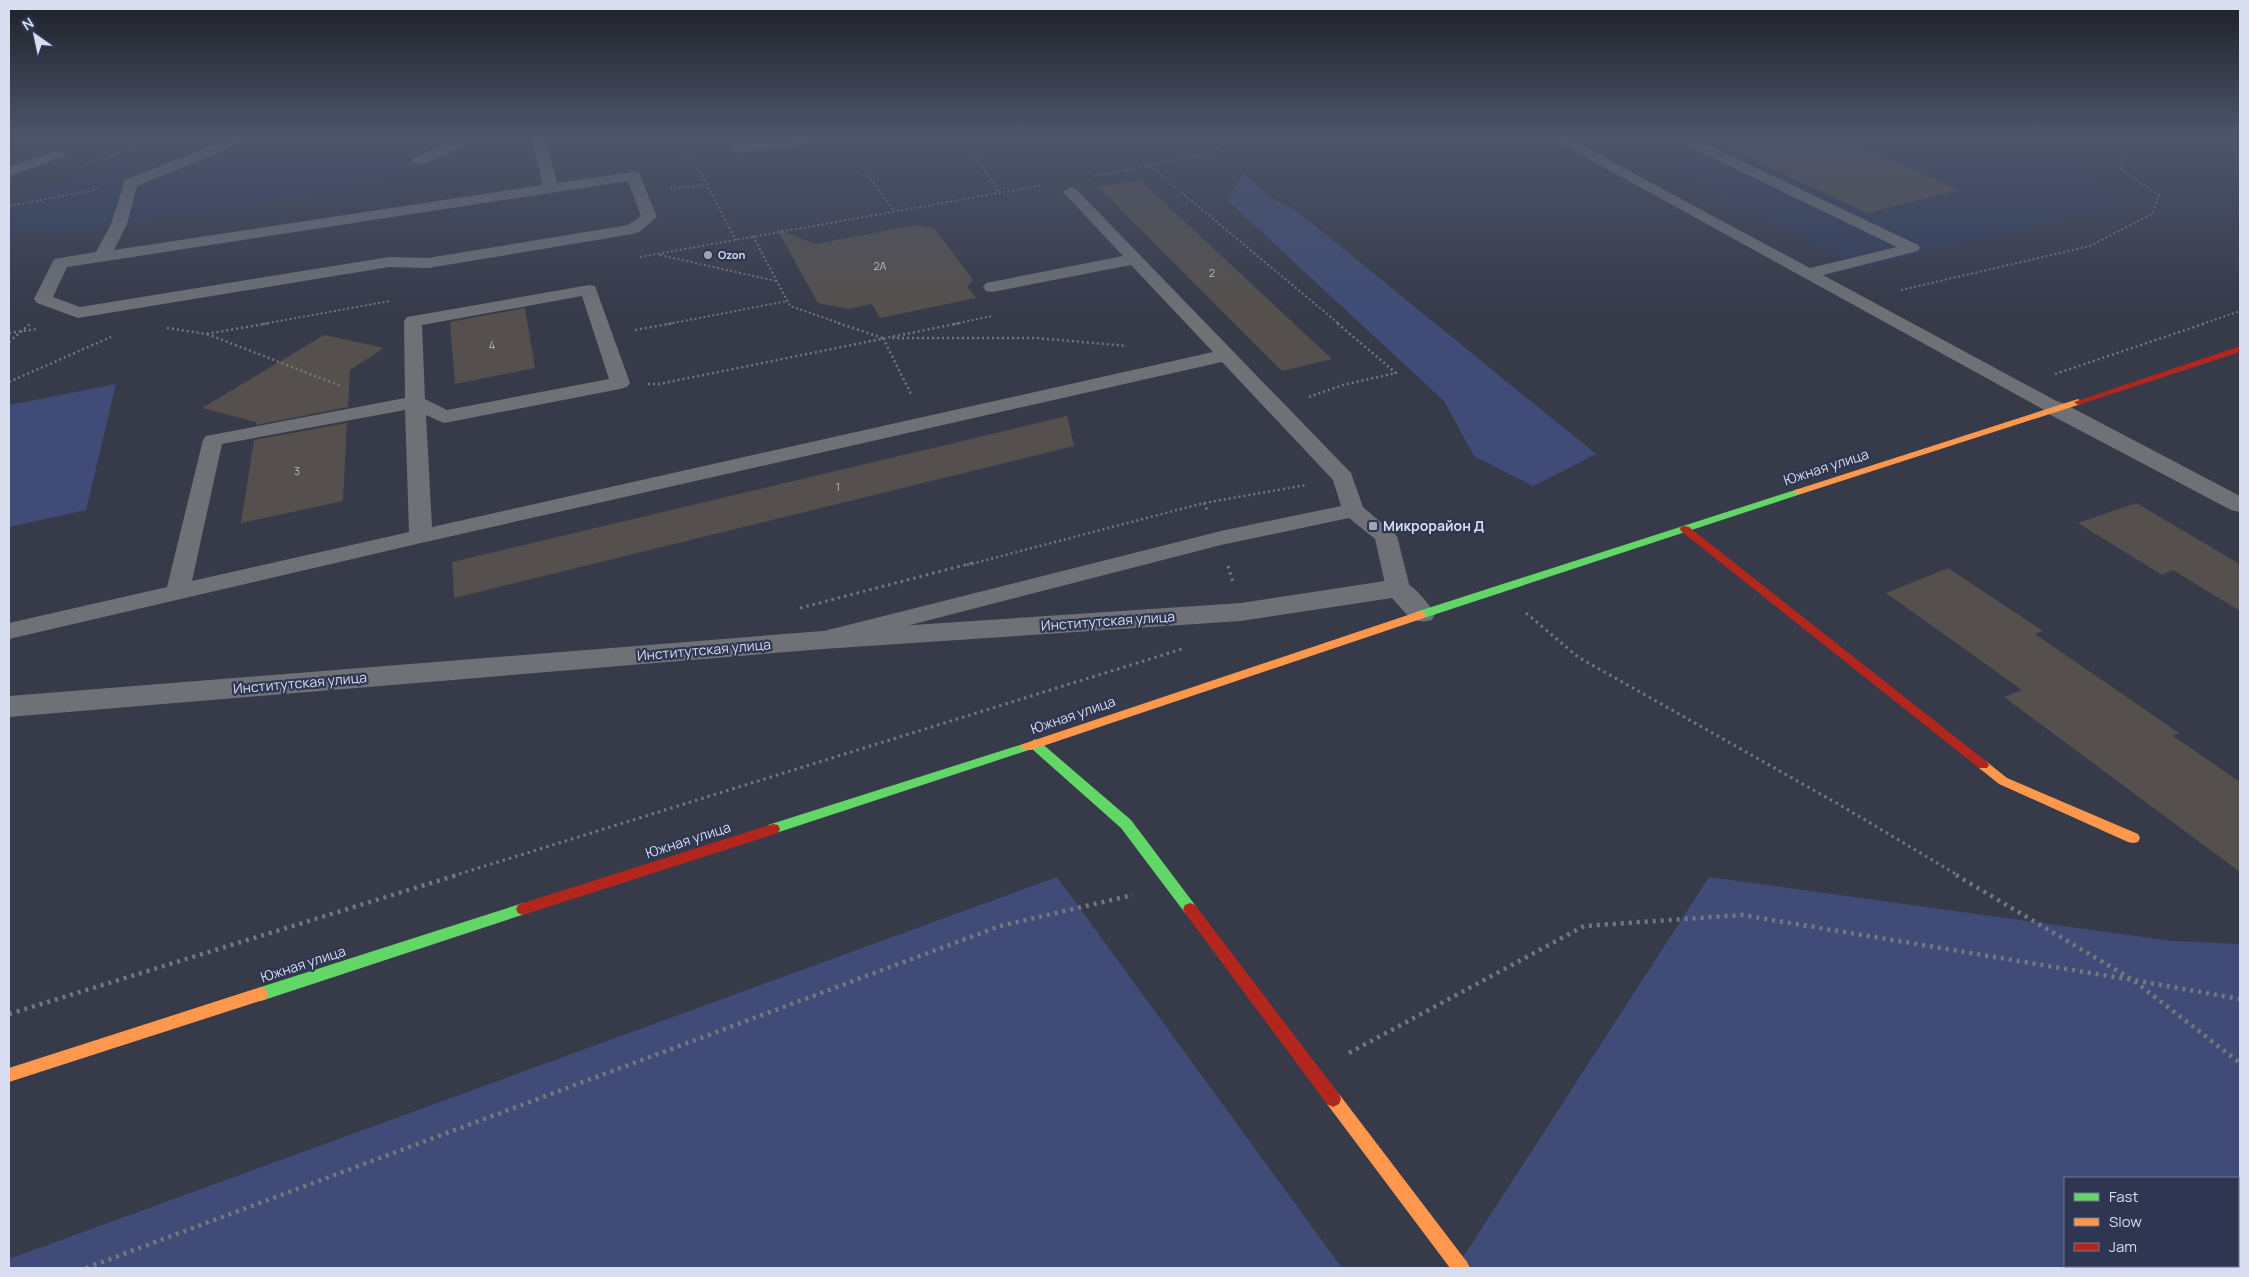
<svg xmlns="http://www.w3.org/2000/svg" width="2249" height="1277" viewBox="0 0 2249 1277" font-family="Manrope,sans-serif">
<style>
.built{fill:#323b59}
.green{fill:#404c77;fill-rule:evenodd}
.building{fill:#55504d}
.lines{fill:none;stroke-linecap:round;stroke-linejoin:round}
.path-far3{stroke:#75777f;stroke-width:2;stroke-dasharray:2 2.5;stroke-linecap:butt}
.path-far2{stroke:#75777f;stroke-width:2.5;stroke-dasharray:2 3;stroke-linecap:butt}
.path-far1{stroke:#75777f;stroke-width:3;stroke-dasharray:2.5 4;stroke-linecap:butt}
.path{stroke:#75777f;stroke-width:4.5;stroke-dasharray:3 5;stroke-linecap:butt}
.lane{fill:#6f7177;fill-rule:evenodd}
.street{fill:#6f7177;fill-rule:evenodd}
.fast{fill:#63d668;fill-rule:evenodd}
.slow{fill:#ff974d;fill-rule:evenodd}
.jam{fill:#b3261e;fill-rule:evenodd}
.poi-dot{fill:#9fa5b5;stroke:#2e3651;stroke-width:2}
.labels{text-anchor:middle;stroke-width:4.5;stroke-linejoin:round;paint-order:stroke}
.far-poi-label{font-size:11px;font-weight:bold;fill:#d8deef;stroke:#2e3651;text-anchor:start}
.number-label{font-size:11px;fill:#b7bac6}
.street-label{font-size:14px;fill:#d8deef;stroke:#2e3651}
.poi-label{font-size:14px;font-weight:bold;fill:#d8deef;stroke:#2e3651;text-anchor:start}
</style>
<rect width="100%" height="100%" fill="#363a49"/>
<!-- built -->
<g class="built">
<path d="M184,137H507L513,164L43,236L46,229L9,235V223L25,192Z"/>
<path d="M1607,137H2073L2123,205L1862,269Z"/>
</g>
<!-- green -->
<g class="green">
<path d="M1243,173L1266,194L1298,212L1596,454L1533,486L1474,456L1444,401L1227,200Z"/>
<path d="M116,384L86,510L9,527V405Z"/>
<path d="M1057,877L1342,1268H9V1259Z"/>
<path d="M1709,877L2172,941L2240,944V1268H1456ZM2065,1178H2238V1266H2065Z"/>
</g>
<!-- building -->
<g class="building">
<path d="M1706,137H1838L1959,190L1867,213Z"/>
<path d="M1140,180L1332,359L1282,371L1098,187Z"/>
<path d="M916,225L934,228L973,280L967,287L976,298L880,318L872,304L849,309L818,303L777,229L815,244Z"/>
<path d="M525,308L535,368L455,384L450,322Z"/>
<path d="M324,335L384,348L350,370L348,407L256,425V422L202,408Z"/>
<path d="M1067,416L1074,446L454,598L452,562Z"/>
<path d="M347,423L343,501L241,523L254,440Z"/>
<path d="M2136,503L2240,564V611L2173,570L2162,575L2078,523Z"/>
<path d="M1948,568L2043,631L2035,634L2179,733L2173,736L2240,782V872L2004,697L2022,690L1886,593Z"/>
</g>
<g class="lines">
<!-- path-far3 -->
<g class="path-far3">
<path d="M678,137L702,176L736,240"/>
<path d="M963,137L999,192"/>
<path d="M2164,137L2240,147"/>
<path d="M569,148L653,137"/>
<path d="M130,149L165,137"/>
<path d="M860,164L894,211"/>
<path d="M85,165L130,149V137"/>
<path d="M1150,166L1339,324"/>
<path d="M1095,176L1209,154L1223,145L1264,137"/>
<path d="M670,188L707,185"/>
<path d="M9,206L99,189"/>
<path d="M753,236L790,306L842,324"/>
<path d="M660,255L776,281"/>
<path d="M640,257L1043,185"/>
<path d="M1901,290L2090,246L2152,214L2159,195L2121,169L2123,150L2107,137"/>
<path d="M263,324L390,301"/>
<path d="M668,324L787,301"/>
<path d="M954,324L992,316"/>
<path d="M2202,324L2240,311"/>
</g>
<!-- path-far2 -->
<g class="path-far2">
<path d="M838,323L883,338"/>
<path d="M167,328L206,334L270,323"/>
<path d="M635,330L674,323"/>
<path d="M9,333L38,329"/>
<path d="M207,334L341,386"/>
<path d="M883,338L912,396"/>
<path d="M892,338H1036L1127,346"/>
<path d="M9,342L31,323"/>
<path d="M2055,374L2206,323"/>
<path d="M9,382L111,337"/>
<path d="M648,384H659L960,323"/>
<path d="M1309,397L1343,385L1396,373L1337,323"/>
<path d="M1204,503L1208,512"/>
<path d="M967,565L1204,503L1306,485"/>
</g>
<!-- path-far1 -->
<g class="path-far1">
<path d="M1228,566L1233,582"/>
<path d="M800,608L972,563"/>
<path d="M1526,613L1578,657L1840,805L1959,876"/>
<path d="M453,876L1182,649"/>
</g>
<!-- path -->
<g class="path">
<path d="M1956,875L2133,980L2240,999"/>
<path d="M9,1014L457,875"/>
<path d="M1349,1053L1584,926L1742,915L2133,980L2240,1063"/>
<path d="M86,1268L1000,926L1133,895"/>
</g>
<!-- lane -->
<g class="lane">
<path d="M233,137H251L249,140L137,186L127,224L114,250L543,185L531,137H545L557,183L634,172L639,173L657,217L639,232L633,234L428,268L389,267L78,318L37,303L34,299L54,259L96,252L111,224L125,180ZM628,181L641,216L628,225L428,258L389,257L80,307L53,297L67,267Z"/>
<path d="M462,137H480L478,140L423,164L418,165L411,161L413,158Z"/>
<path d="M726,137H740L745,144L801,137H837L830,141L741,153L736,152Z"/>
<path d="M1549,137H1566L1810,268L1897,247L1676,140L1674,137H1691L1918,245L1920,248L1918,251L1823,275L2062,404L2065,408L2062,412L2055,414L2048,412Z"/>
<path d="M59,150L66,154L64,157L9,176V167Z"/>
<path d="M1071,187L1076,189L1351,473L1363,507L1397,536L1410,588L1406,594L1398,596L1390,594L1386,588L1375,539L1349,518L1221,545L836,644L827,642L824,636L827,630L836,628L1221,531L1341,506L1333,480L1222,362L421,543L9,639V623L167,587L203,440L206,436L405,398L404,321L407,317L413,316L589,285L595,286L630,383L627,387L620,389L444,423L426,415L432,527L1213,352L1131,265L992,292L986,291L983,287L986,283L1123,256L1066,195L1063,192ZM582,296L609,379L447,410L425,399L422,325ZM405,410L409,532L192,581L222,444Z"/>
</g>
<!-- street -->
<g class="street">
<path d="M2055,401L2063,403L2240,496V512L2231,510L2047,413L2044,408L2047,403Z"/>
<path d="M1398,579C1413,584 1427,601 1435,614L1432,620C1412,626 1404,611 1392,598L1241,621L823,649L9,717V696L823,631L1241,603Z"/>
</g>
<!-- fast -->
<g class="fast">
<path d="M1798,489L1803,492L1801,494L1424,618H1416L1414,615L1416,612Z"/>
<path d="M1035,739L1039,741L1131,820L1195,905L1197,909L1195,913L1190,915L1185,913L1121,828L1032,749L773,834L768,833L766,829L768,825L1023,744L1029,743Z"/>
<path d="M523,903L528,905L530,909L528,913L261,1001L256,999L254,994L256,989L261,987Z"/>
</g>
<!-- slow -->
<g class="slow">
<path d="M2078,399L2082,402L2081,404L1801,494H1795L1793,492L1795,490Z"/>
<path d="M1420,611L1424,612L1426,615L1424,618L1031,750H1023L1021,747L1023,744Z"/>
<path d="M1983,760L1987,762L2007,778L2138,834L2140,838L2138,842L2133,843L2128,842L1999,784L1979,768L1977,765L1979,762Z"/>
<path d="M261,987L266,989L268,994L266,999L9,1082V1068Z"/>
<path d="M1333,1091L1339,1094L1467,1262L1470,1268H1450L1327,1104L1325,1099L1327,1094Z"/>
</g>
<!-- jam -->
<g class="jam">
<path d="M2240,346V352L2081,404L2078,405L2074,402Z"/>
<path d="M1685,526L1689,527L1987,762L1989,765L1987,768H1979L1681,531L1680,529L1681,527Z"/>
<path d="M773,824L778,825L780,829L778,833L523,915L518,913L516,909L518,905L523,903Z"/>
<path d="M1190,903L1195,905L1339,1094L1341,1099L1339,1104L1333,1107L1327,1104L1185,913L1183,909L1185,905Z"/>
</g>
</g>
<!-- sky -->
<linearGradient id="sky" x2="0" y2="1"><stop stop-color="#1e2028"/><stop offset="0.43" stop-color="#4c556a"/><stop offset="1" stop-color="#4c556a" stop-opacity="0"/></linearGradient>
<rect width="2249" height="315" fill="url(#sky)"/>
<!-- markers -->
<g class="poi-dot">
<circle cx="708" cy="255" r="5"/>
<rect x="1368" y="521" width="10" height="10" rx="2.5"/>
</g>
<g class="labels">
<!-- far-poi labels -->
<g class="far-poi-label">
<text x="718" y="259">Ozon</text>
</g>
<!-- number labels -->
<g class="number-label">
<text x="880" y="270">2А</text>
<text x="1212" y="277">2</text>
<text x="492" y="349">4</text>
<text x="297" y="475">3</text>
<text x="838" y="491">1</text>
</g>
<!-- street labels -->
<g class="street-label">
<text transform="translate(1826 467) rotate(-18)" y="5">Южная улица</text>
<text transform="translate(1108 621) rotate(-4)" y="5">Институтская улица</text>
<text transform="translate(704 650) rotate(-5)" y="5">Институтская улица</text>
<text transform="translate(300 683) rotate(-5)" y="5">Институтская улица</text>
<text transform="translate(1073 715) rotate(-19)" y="5">Южная улица</text>
<text transform="translate(688 840) rotate(-18)" y="5">Южная улица</text>
<text transform="translate(303 964) rotate(-18)" y="5">Южная улица</text>
</g>
<!-- poi labels -->
<g class="poi-label">
<text x="1383" y="531">Микрорайон Д</text>
</g>
</g>
<!-- border -->
<rect width="2249" height="1277" fill="none" stroke="#d8deef" stroke-width="20"/>
<!-- legend -->
<rect x="2064" y="1177" width="175" height="90" fill="#2e3651" stroke="#727990"/>
<rect x="2074" y="1193" width="25" height="8" fill="#63d668" stroke="#727990"/>
<text x="2109" y="1202" font-size="15" fill="#d8deef">Fast</text>
<rect x="2074" y="1218" width="25" height="8" fill="#ff974d" stroke="#727990"/>
<text x="2109" y="1227" font-size="15" fill="#d8deef">Slow</text>
<rect x="2074" y="1243" width="25" height="8" fill="#b3261e" stroke="#727990"/>
<text x="2109" y="1252" font-size="15" fill="#d8deef">Jam</text>
<!-- north arrow -->
<g transform="translate(35 35) rotate(327)" stroke="#2e3651" stroke-width="4" paint-order="stroke">
<path d="M0-4L9 19L0 12L-9 19Z" fill="#d8deef"/>
<text y="-8" font-size="14" font-weight="bold" text-anchor="middle" fill="#d8deef">N</text>
</g>
</svg>
